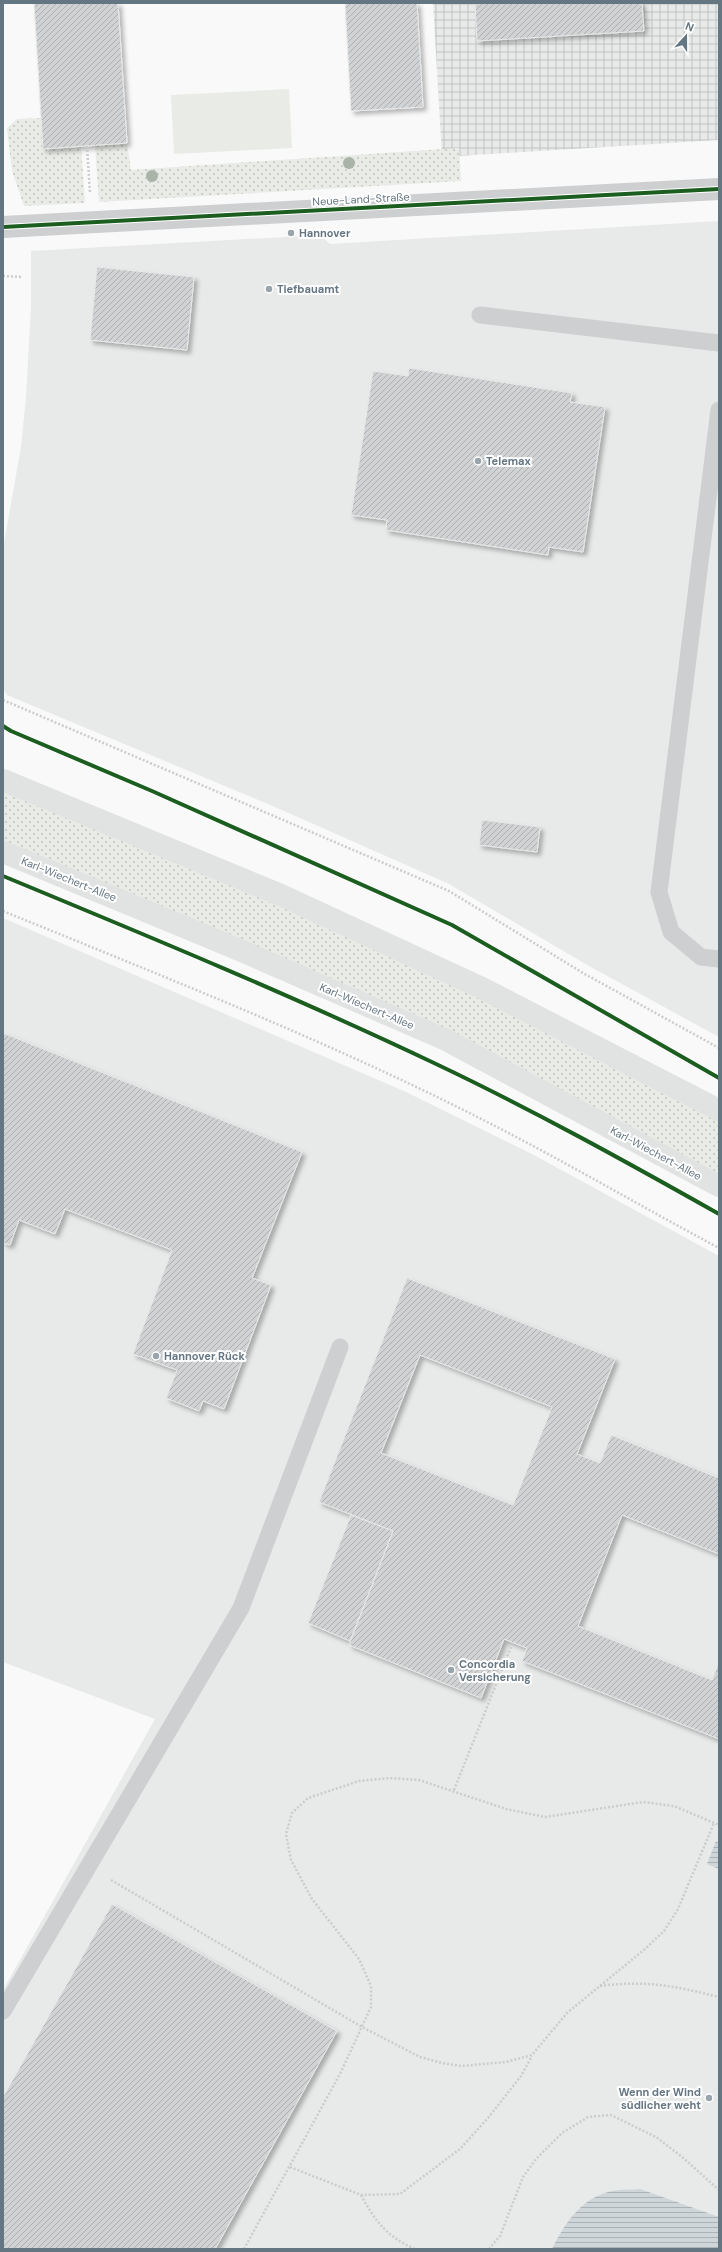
<svg xmlns="http://www.w3.org/2000/svg" width="722" height="2252" viewBox="0 0 722 2252" font-family="'DM Sans',sans-serif">
<style>
.built{fill:#e8e9e9}
.industrial{fill:url(#industrial-grid)}
.green{fill:url(#green-dots)}
.pitch{fill:#e8ebe6}
.water{fill:url(#water-rules)}
.building{fill:url(#building-hatch);stroke:#e8e8e8;fill-rule:evenodd;filter:url(#shadow)}
.lines{fill:none;stroke-linecap:round;stroke-linejoin:round}
.path{stroke:#cbcccd;stroke-width:2.5;stroke-dasharray:2 2;stroke-linecap:butt}
.service{stroke:#cecfd0;stroke-width:17}
.minor{stroke:#cecfd0;stroke-width:22}
.secondary{stroke:#e1e2e2;stroke-width:22}
.cycleway-casing{stroke:#fff;stroke-width:6}
.cycleway{stroke:#1b5e20;stroke-width:4}
.tree{fill:#a9b3a7}
.poi-dot{fill:#99a4ac;stroke:#fff;stroke-width:1.5}
.labels{text-anchor:middle;stroke-width:4;stroke-linejoin:round;paint-order:stroke}
.street-label{font-size:11px;fill:#657683;stroke:#fff}
.poi-label{font-size:11px;font-weight:bold;fill:#657683;stroke:#fff;text-anchor:start}
</style>
<defs>
<pattern id="industrial-grid" width="8" height="8" patternUnits="userSpaceOnUse"><rect width="8" height="8" fill="#e8e9e9"/><path d="M0 4h8M4 0v8" fill="none" stroke="#c0c1c2"/></pattern>
<pattern id="green-dots" width="8" height="8" patternUnits="userSpaceOnUse"><rect width="8" height="8" fill="#e8ebe6"/><path d="M2 2h.1M6 6h.1" fill="none" stroke="#c0c3c0" stroke-width="1.8" stroke-linecap="round"/></pattern>
<pattern id="water-rules" width="6" height="5" patternUnits="userSpaceOnUse"><rect width="6" height="5" fill="#ced6d9"/><path d="M0 2.5h6" fill="none" stroke="#abb2b5"/></pattern>
<pattern id="building-hatch" width="6" height="6" patternUnits="userSpaceOnUse"><rect width="6" height="6" fill="#d0d2d3"/><path d="M-1 1l2-2M0 6l6-6M5 7l2-2" fill="none" stroke="#acafb1"/></pattern>
<filter id="shadow"><feDropShadow dx="3.5" dy="3.5" stdDeviation="2" flood-color="#0004"/></filter>
</defs>
<rect width="100%" height="100%" fill="#f9f9f9"/>
<!-- built -->
<g class="built">
<path d="M719,221V1037L589,966L449,884L275,807L7,695L3,688V549L21,447L26,397L31,306V251L320,235L330,244Z"/>
<path d="M3,918L406,1092L532,1154L719,1256V2249H3V1990L155,1719L3,1662Z"/>
</g>
<!-- industrial -->
<path class="industrial" d="M433,3H719V140L442,157Z"/>
<!-- green -->
<g class="green">
<path d="M41,118L43,149L81,146L85,203L24,206L12,171L7,128L17,119Z"/>
<path d="M127,143L131,170L459,148L461,181L99,202L95,145Z"/>
<path d="M3,780L281,895L719,1110V1186L446,1040L3,852Z"/>
</g>
<!-- pitch -->
<path class="pitch" d="M289,89L292,148L174,154L171,95Z"/>
<!-- water -->
<g class="water">
<path d="M716,1841L719,1843V1869L707,1864Z"/>
<path d="M640,2189L719,2217V2249H552C565,2223 581,2198 612,2191C620,2189 631,2190 640,2189Z"/>
</g>
<!-- building -->
<g class="building">
<path d="M34,3H118L127,143L43,149Z"/>
<path d="M345,3H417L423,107L351,111Z"/>
<path d="M475,3H642L644,31L477,41Z"/>
<path d="M97,267L194,277L187,350L90,340Z"/>
<path d="M409,368L572,393L570,402L605,407L583,552L549,547L548,555L386,530L387,520L351,515L373,371L408,376Z"/>
<path d="M482,820L540,827L537,852L479,845Z"/>
<path d="M3,1033L302,1152L252,1278L271,1285L224,1409L203,1401L199,1411L166,1398L177,1370L133,1354L172,1250L65,1209L55,1234L19,1220L10,1245L3,1243Z"/>
<path d="M407,1278L615,1359L577,1454L600,1463L611,1435L719,1478V1554L622,1515L578,1626L712,1680L719,1662V1739L522,1661L527,1648L504,1639L481,1698L349,1645L393,1531L319,1502ZM420,1355L552,1407L513,1505L381,1453Z"/>
<path d="M351,1515L393,1531L350,1641L308,1623Z"/>
<path d="M112,1904L337,2031L215,2249H3V2097Z"/>
</g>
<g class="lines">
<!-- path -->
<g class="path">
<path d="M87,146L90,193"/>
<path d="M3,276L23,277"/>
<path d="M3,700L449,891L583,973L719,1048"/>
<path d="M3,911C169,979 336,1044 495,1126C571,1165 644,1208 719,1248"/>
<path d="M454,1790L511,1647"/>
<path d="M111,1880L362,2027L420,2057L442,2063L461,2066L506,2062L532,2055L567,2013L645,1949L664,1931L678,1909L714,1823"/>
<path d="M600,1986C646,1980 675,1986 719,1997"/>
<path d="M290,2167L361,2195L400,2194L460,2149L488,2118L521,2076L532,2056"/>
<path d="M361,2195C375,2221 387,2237 415,2249"/>
<path d="M244,2249L340,2074L371,2007V1986L359,1959L312,1899L291,1860L286,1834L292,1813L308,1798L359,1781L390,1778L419,1780L506,1809L545,1817L643,1802L674,1806L719,1825"/>
<path d="M489,2249L500,2236L523,2177L536,2159L562,2133L588,2117L611,2115L656,2137L681,2156L719,2190"/>
</g>
<!-- service -->
<g class="service">
<path d="M480,315L719,343"/>
<path d="M719,410L659,892L671,932L701,957L719,959"/>
<path d="M3,2011L241,1608L340,1347"/>
</g>
<!-- minor -->
<path class="minor" d="M3,227L719,189"/>
<!-- secondary -->
<g class="secondary">
<path d="M3,780L281,895L482,988L719,1110"/>
<path d="M3,852L230,946L446,1040L719,1186"/>
</g>
<defs>
<g id="cycleway">
<path d="M3,227L719,189"/>
<path d="M3,726L11,731L152,791L452,925L719,1078"/>
<path d="M3,876C148,936 293,996 434,1063C531,1109 625,1161 719,1214"/>
</g>
</defs>
<!-- cycleway casing -->
<use href="#cycleway" class="cycleway-casing"/>
<!-- cycleway -->
<use href="#cycleway" class="cycleway"/>
</g>
<!-- trees -->
<g class="tree">
<circle cx="349" cy="163" r="6"/>
<circle cx="152" cy="176" r="6"/>
</g>
<!-- markers -->
<g class="poi-dot">
<circle cx="291" cy="233" r="4"/>
<circle cx="269" cy="289" r="4"/>
<circle cx="478" cy="461" r="4"/>
<circle cx="156" cy="1356" r="4"/>
<circle cx="451" cy="1670" r="4"/>
<circle cx="709" cy="2098" r="4"/>
</g>
<g class="labels">
<!-- street labels -->
<g class="street-label">
<text transform="translate(361 199) rotate(-3)" y="4">Neue-Land-Straße</text>
<text transform="translate(69 879) rotate(22)" y="4">Karl-Wiechert-Allee</text>
<text transform="translate(367 1006) rotate(23)" y="4">Karl-Wiechert-Allee</text>
<text transform="translate(656 1153) rotate(28)" y="4">Karl-Wiechert-Allee</text>
</g>
<!-- poi labels -->
<g class="poi-label">
<text x="299" y="237">Hannover</text>
<text x="277" y="293">Tiefbauamt</text>
<text x="486" y="465">Telemax</text>
<text x="164" y="1360">Hannover Rück</text>
<text x="459" y="1668">Concordia<tspan x="459" dy="13">Versicherung</tspan></text>
<text x="701" y="2096" text-anchor="end">Wenn der Wind<tspan x="701" dy="13">südlicher weht</tspan></text>
</g>
</g>
<!-- border -->
<rect width="722" height="2252" fill="none" stroke="#657683" stroke-width="8"/>
<!-- north arrow -->
<g transform="translate(686 36) rotate(21)" stroke="#ffffff" stroke-width="3" paint-order="stroke">
<path d="M0-3L7 15L0 10L-7 15Z" fill="#657683"/>
<text y="-6" font-size="11" font-weight="bold" text-anchor="middle" fill="#657683">N</text>
</g>
</svg>
